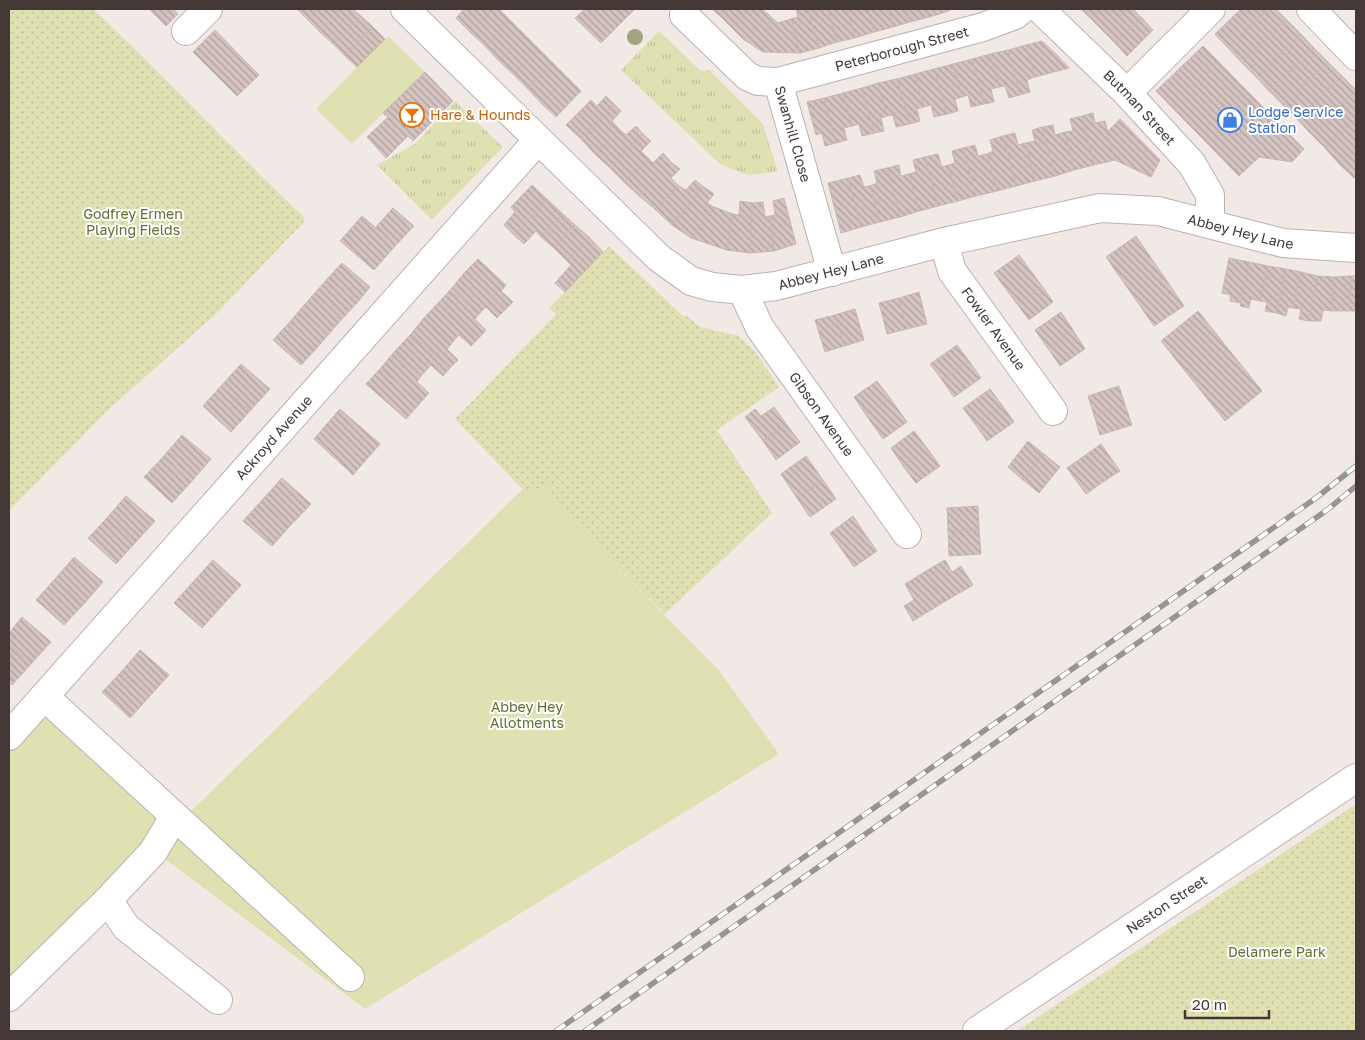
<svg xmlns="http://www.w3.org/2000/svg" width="1365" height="1040" viewBox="0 0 1365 1040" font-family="'Golos Text',sans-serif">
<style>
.grass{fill:url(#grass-tufts)}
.park{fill:url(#park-dots)}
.garden{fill:#e0e1b3}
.building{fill:url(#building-back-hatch);stroke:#cbb6b1}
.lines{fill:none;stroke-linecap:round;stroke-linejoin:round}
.minor-casing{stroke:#beb1ad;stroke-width:30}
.minor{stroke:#fff;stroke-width:28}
.rail-casing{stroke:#959595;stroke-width:5.5}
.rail{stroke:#fff;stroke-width:4;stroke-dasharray:11;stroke-linecap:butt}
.tree{fill:#a2a582}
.labels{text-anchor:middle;stroke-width:4;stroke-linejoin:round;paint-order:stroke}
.street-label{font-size:14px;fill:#433836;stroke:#fff}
.shop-label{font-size:14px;fill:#366cbe;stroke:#fff;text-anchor:start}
.food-label{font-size:14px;fill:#c56008;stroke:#fff;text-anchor:start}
.park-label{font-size:14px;fill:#626e30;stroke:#fff}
</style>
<defs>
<pattern id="grass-tufts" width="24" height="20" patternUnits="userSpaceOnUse" patternTransform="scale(1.25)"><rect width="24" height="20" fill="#e0e1b3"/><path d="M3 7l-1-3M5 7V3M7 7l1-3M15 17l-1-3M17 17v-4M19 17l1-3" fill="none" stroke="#c1c29b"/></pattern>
<pattern id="park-dots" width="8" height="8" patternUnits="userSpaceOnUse" patternTransform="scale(1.25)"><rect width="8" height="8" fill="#e0e1b3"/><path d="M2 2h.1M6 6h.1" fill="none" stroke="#c1c29b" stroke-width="1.8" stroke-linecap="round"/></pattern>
<pattern id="building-back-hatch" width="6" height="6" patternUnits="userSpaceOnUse" patternTransform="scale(1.25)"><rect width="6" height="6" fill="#d4c3c0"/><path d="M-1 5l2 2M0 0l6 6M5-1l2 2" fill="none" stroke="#ae9f9d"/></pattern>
</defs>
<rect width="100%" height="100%" fill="#f1e9e6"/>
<!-- grass -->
<g class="grass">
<path d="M659,31L701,71L709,70L763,124L778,172L748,175L721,165L621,70Z"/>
<path d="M455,101L503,147L432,220L377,165L415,144Z"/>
</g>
<!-- park -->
<g class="park">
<path d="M9,9H93C165,76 232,149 304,217V222L216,314L108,410L9,511Z"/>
<path d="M609,246L683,316H687L700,327L739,336L756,353L779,387L717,430L772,513L665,614L546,496L554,487L528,495L455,419L556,314L549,308Z"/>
<path d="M1356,804V1031H1017Z"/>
</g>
<!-- garden -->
<g class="garden">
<path d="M388,36L425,72L352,144L316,109Z"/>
<path d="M555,486L547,496L718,669L779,754L365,1009L161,856L9,986V743L53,694L191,811L523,489L528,494L534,489Z"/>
</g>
<!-- building -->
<g class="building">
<path d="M149,9H173L178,14L166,26Z"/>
<path d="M297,9H319L308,20Z"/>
<path d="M319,9H341L319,31L308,20Z"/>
<path d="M341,9H353L361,16L333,44L319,31Z"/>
<path d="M464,9H493L470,32L456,18Z"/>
<path d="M493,9H499L510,20L485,46L470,32Z"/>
<path d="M585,9H635L601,43L575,18Z"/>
<path d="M712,9H727L720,16Z"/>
<path d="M727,9H750L731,27L720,16Z"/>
<path d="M750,9H762L768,14L743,39L731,27Z"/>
<path d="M796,9H808L819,48L800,53L791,19L798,17Z"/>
<path d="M808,9H819V11L828,9L837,42L819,48Z"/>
<path d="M828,9H847L855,38L837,42Z"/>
<path d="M847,9H868L874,32L855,38Z"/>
<path d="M868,9H888L893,27L874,32Z"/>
<path d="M888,9H907L910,22L893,27Z"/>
<path d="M907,9H927L929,17L910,22Z"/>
<path d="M927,9H948L949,11L929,17Z"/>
<path d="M1081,9H1102L1091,19Z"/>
<path d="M1102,9H1127L1104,32L1091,19Z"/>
<path d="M1127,9H1133L1142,18L1115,43L1104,32Z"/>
<path d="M1241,9H1269L1228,48L1215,34Z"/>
<path d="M1269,9H1276L1287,20L1242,63L1228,48Z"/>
<path d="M768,14L771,17L763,52L743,39Z"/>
<path d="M361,16L373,27L345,56L333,44Z"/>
<path d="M771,17L778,23L791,19L800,53L763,52Z"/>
<path d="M1142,18L1153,30L1127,56L1115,43Z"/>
<path d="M510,20L525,35L499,61L485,46Z"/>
<path d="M1287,20L1301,34L1256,77L1242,63Z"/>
<path d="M373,27L385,39L357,67L345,56Z"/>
<path d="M215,30L259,75L237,96L193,52Z"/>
<path d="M1301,34L1314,48L1269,91L1256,77Z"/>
<path d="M525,35L539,49L513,74L499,61Z"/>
<path d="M1042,41L1055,53L1069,68L1035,77L1026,45Z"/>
<path d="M1026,45L1035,77L1027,80L1030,92L1020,95L1008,50Z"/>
<path d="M1203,46L1304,149L1292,162L1259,157L1239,176L1156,91Z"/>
<path d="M1314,48L1328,62L1283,105L1269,91Z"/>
<path d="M539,49L552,62L527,88L513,74Z"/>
<path d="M1008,50L1020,95L1009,98L1005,86L999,87L990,54Z"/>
<path d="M990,54L999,87L991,89L994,102L984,104L972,59Z"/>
<path d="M972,59L984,104L971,107L968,95L962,97L953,64Z"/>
<path d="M552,62L567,77L541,103L527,88Z"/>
<path d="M1328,62L1342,76L1297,119L1283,105Z"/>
<path d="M953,64L962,97L955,99L958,111L947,114L934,69Z"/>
<path d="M934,69L947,114L934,117L931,105L924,107L915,74Z"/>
<path d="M425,72L453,101L413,141L408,136L386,158L367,137L388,117L383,113Z"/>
<path d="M915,74L924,107L917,109L920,121L910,124L897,79Z"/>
<path d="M1342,76L1356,90L1311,134L1297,119Z"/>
<path d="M567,77L581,91L556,117L541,103Z"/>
<path d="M897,79L910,124L896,127L893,115L887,116L878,83Z"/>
<path d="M878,83L887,116L881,118L884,131L874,133L862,88Z"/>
<path d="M862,88L874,133L862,136L859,124L852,126L843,93Z"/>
<path d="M1356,90V118L1325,148L1311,134Z"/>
<path d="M843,93L852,126L844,128L847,140L836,143L824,98Z"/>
<path d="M606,96L614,104L581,139L566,125L591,100L597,106Z"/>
<path d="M824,98L836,143L825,146L822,133L816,135L807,102Z"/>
<path d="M614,104L621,111L612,121L619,129L595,154L581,139Z"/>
<path d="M1093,113L1095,123L1105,121L1115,160L1094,165L1082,116Z"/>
<path d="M1082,116L1094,165L1074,170L1065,132L1073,131L1070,119Z"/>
<path d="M1356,118V147L1339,164L1325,148Z"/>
<path d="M1120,119L1160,160L1151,177L1115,160L1107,132Z"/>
<path d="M1053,125L1055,135L1065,132L1074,170L1055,176L1042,127Z"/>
<path d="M636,126L643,134L610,168L595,154L619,129L626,135Z"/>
<path d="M1042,127L1055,176L1035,181L1026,143L1035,141L1032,130Z"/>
<path d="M1015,133L1018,145L1026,143L1035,181L1016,186L1003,136Z"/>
<path d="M643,134L651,141L641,151L648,158L624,182L610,168Z"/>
<path d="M1003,136L1016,186L997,191L987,154L993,151L990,140Z"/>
<path d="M975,145L978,156L987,154L997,191L976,196L963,148Z"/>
<path d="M1356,147V176L1354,178L1339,164Z"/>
<path d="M963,148L976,196L958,201L948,165L955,163L952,151Z"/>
<path d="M663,153L672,163L639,196L624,182L648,158L653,163Z"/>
<path d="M938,154L942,167L948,165L958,201L938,206L925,157Z"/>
<path d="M925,157L938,206L919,211L909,174L916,172L913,160Z"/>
<path d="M672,163L680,169L671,178L679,186L655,209L639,196Z"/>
<path d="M899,165L901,176L909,174L919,211L900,217L887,168Z"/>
<path d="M887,168L900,217L880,222L870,186L877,183L874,171Z"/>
<path d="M860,175L864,187L870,186L880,222L861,227L848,178Z"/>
<path d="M848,178L861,227L841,233L828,183Z"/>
<path d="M695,180L704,187L672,225L655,209L679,186L686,190Z"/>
<path d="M532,185L547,199L514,235L504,225L515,212L511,207Z"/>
<path d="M704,187L714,194L707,203L714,207L691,238L672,225Z"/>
<path d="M784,198L796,244L774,251L770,216L775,215L773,201Z"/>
<path d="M547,199L563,214L541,237L536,231L524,244L514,235Z"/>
<path d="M740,201L752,203L750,253L727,250L733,214L739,215Z"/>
<path d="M763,202L765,217L770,216L774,251L750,253L752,203Z"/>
<path d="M714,207L733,214L727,250L691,238Z"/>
<path d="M393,208L414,226L396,245L375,228Z"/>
<path d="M563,214L575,225L554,248L541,237Z"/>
<path d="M362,216L396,245L374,270L340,241Z"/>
<path d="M575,225L589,237L567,261L554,248Z"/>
<path d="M1136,236L1184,306L1154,326L1106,257Z"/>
<path d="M589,237L603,252L565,292L555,283L571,265L567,261Z"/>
<path d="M1019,255L1042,286L1017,304L994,273Z"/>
<path d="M1229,258L1249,262L1241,303L1230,301L1231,295L1222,293Z"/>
<path d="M478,259L506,285L501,291L513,302L505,310L465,272Z"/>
<path d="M1249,262L1268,266L1260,301L1251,299L1249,308L1240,306Z"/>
<path d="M342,263L370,287L357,303L328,278Z"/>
<path d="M1268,266L1286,269L1276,313L1265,311L1267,302L1260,301Z"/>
<path d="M1286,269L1301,272L1293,308L1288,307L1286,316L1276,313Z"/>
<path d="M465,272L505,310L497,318L486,307L480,313L452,288Z"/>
<path d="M1301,272L1318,276L1308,321L1299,319L1301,309L1293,308Z"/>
<path d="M1318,276L1334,277L1332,311L1323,310L1321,321H1308Z"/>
<path d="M1351,276H1356V311H1349Z"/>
<path d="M1351,276L1349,311H1332L1334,277Z"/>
<path d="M328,278L357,303L342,319L314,294Z"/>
<path d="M1042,286L1053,302L1029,320L1017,304Z"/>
<path d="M452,288L480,313L475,319L486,330L478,339L438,303Z"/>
<path d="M919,292L927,324L907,329L899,298Z"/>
<path d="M314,294L342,319L328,335L300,310Z"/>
<path d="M899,298L907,329L887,334L879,303Z"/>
<path d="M438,303L478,339L471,346L459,335L452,343L424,318Z"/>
<path d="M855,309L864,340L844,346L835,315Z"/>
<path d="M300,310L328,335L315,350L287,325Z"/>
<path d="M1198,311L1262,391L1225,421L1161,341Z"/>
<path d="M1061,312L1073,330L1047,347L1035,330Z"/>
<path d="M835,315L844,346L825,352L815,320Z"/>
<path d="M424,318L452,343L447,349L458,360L450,368L411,334Z"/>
<path d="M287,325L315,350L301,365L273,340Z"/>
<path d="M1073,330L1085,349L1060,366L1047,347Z"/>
<path d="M411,334L450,368L443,376L431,365L421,376L394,352Z"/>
<path d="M957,345L969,361L942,380L930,364Z"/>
<path d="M394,352L421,376L417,382L429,393L421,402L380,369Z"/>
<path d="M969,361L981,378L954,397L942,380Z"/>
<path d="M241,364L270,389L250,411L221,386Z"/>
<path d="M380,369L421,402L406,419L366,384Z"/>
<path d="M877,381L890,398L866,415L854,397Z"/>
<path d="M221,386L250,411L231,432L203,406Z"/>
<path d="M1119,386L1125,405L1094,415L1088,396Z"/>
<path d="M990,389L1002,405L975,424L963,408Z"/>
<path d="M890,398L907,422L883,439L866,415Z"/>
<path d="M1002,405L1014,422L987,441L975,424Z"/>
<path d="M1125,405L1132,425L1100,435L1094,415Z"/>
<path d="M774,407L787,425L763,441L745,417L755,409L761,416Z"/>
<path d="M340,409L380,444L365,461L325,426Z"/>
<path d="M787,425L800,442L776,460L763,441Z"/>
<path d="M325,426L365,461L353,475L314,439Z"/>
<path d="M914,431L927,448L903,466L891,448Z"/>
<path d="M182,435L211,459L191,482L163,457Z"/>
<path d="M1028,441L1044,454L1023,480L1008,467Z"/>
<path d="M1101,444L1120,471L1103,482L1084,456Z"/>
<path d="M927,448L940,466L916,483L903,466Z"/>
<path d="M1044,454L1060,467L1039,493L1023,480Z"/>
<path d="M806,456L823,480L797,498L781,474Z"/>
<path d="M1084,456L1103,482L1086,494L1067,468Z"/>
<path d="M163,457L191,482L172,503L144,477Z"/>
<path d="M282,478L311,504L290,526L262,500Z"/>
<path d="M823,480L836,499L810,517L797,498Z"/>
<path d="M126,496L155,521L135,543L107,518Z"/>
<path d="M262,500L290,526L272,546L243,521Z"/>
<path d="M978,506L979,530L948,531L947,508Z"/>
<path d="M853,516L865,534L842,550L830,533Z"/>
<path d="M107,518L135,543L116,564L88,538Z"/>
<path d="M979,530L981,554L949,556L948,531Z"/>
<path d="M865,534L877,551L854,567L842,550Z"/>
<path d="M74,557L103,582L83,605L55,579Z"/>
<path d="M213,560L241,585L221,607L193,582Z"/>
<path d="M945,560L952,572L961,566L973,585L944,602L926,571Z"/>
<path d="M926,571L944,602L913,621L904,606L914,600L905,584Z"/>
<path d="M55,579L83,605L64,625L36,600Z"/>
<path d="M193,582L221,607L202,628L174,603Z"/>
<path d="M22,617L51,642L31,664L9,644V633Z"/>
<path d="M9,644L31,664L12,685L9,682Z"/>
<path d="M140,650L169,675L149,697L121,672Z"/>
<path d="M121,672L149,697L130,718L102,692Z"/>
</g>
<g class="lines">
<defs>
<g id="minor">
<path id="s1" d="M405,9L659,258L691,281L712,287L742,290L776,286L944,242L1100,208L1158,211L1283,243L1356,248"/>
<path id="s2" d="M1040,9L1127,93L1192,164L1210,195V223"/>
<path d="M1311,9L1356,56"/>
<path id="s3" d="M684,15L747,76L758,81L778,82L983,27L1015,15L1022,9"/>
<path d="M186,31L208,9"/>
<path id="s4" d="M778,82L832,272"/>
<path d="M1127,93L1211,9"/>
<path id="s5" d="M944,242L952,271L1053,411"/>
<path id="s6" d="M742,290L760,328L907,534"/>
<path d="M45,697L350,977"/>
<path id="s7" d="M9,736L538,140"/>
<path d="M108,900L126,927L218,1000"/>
<path d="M9,997L108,900L153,852L174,817"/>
<path id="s8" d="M977,1031L1356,778"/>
</g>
</defs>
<!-- minor casing -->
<use href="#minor" class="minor-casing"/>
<!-- minor -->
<use href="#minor" class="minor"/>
<defs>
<g id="rail">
<path d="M556,1031L1316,498L1356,466"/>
<path d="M585,1031L1327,510L1356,486"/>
</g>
</defs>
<!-- rail casing -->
<use href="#rail" class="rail-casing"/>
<!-- rail -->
<use href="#rail" class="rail"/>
</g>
<!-- trees -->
<circle class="tree" cx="635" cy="37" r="8"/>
<!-- icons -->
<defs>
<symbol id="bar-ring" viewBox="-11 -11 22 22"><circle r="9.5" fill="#fff" stroke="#e8710a" stroke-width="1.5"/><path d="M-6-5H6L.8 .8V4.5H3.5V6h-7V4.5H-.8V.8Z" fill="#e8710a"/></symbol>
<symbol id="shop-ring" viewBox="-11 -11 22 22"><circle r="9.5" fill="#fff" stroke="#3f7fe0" stroke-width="1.5"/><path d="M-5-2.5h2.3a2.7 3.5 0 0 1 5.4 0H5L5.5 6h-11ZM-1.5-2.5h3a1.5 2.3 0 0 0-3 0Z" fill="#3f7fe0"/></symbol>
</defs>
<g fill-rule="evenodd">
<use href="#bar-ring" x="398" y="101" width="28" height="28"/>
<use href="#shop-ring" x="1216" y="106" width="28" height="28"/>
</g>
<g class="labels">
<!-- street labels -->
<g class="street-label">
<text dy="5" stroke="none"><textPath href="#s3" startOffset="248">Peterborough Street</textPath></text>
<text dy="5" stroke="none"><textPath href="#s2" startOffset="140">Butman Street</textPath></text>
<text dy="5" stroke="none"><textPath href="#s4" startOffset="54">Swanhill Close</textPath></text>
<text dy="5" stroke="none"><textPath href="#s1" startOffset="958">Abbey Hey Lane</textPath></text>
<text dy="5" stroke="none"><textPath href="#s1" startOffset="538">Abbey Hey Lane</textPath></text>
<text dy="5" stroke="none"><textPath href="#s5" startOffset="101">Fowler Avenue</textPath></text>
<text dy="5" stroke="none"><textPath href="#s6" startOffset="148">Gibson Avenue</textPath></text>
<text dy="5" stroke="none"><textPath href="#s7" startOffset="399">Ackroyd Avenue</textPath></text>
<text dy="5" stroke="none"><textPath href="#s8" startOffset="228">Neston Street</textPath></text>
</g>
<!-- shop labels -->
<g class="shop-label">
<text x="1248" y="117">Lodge Service<tspan x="1248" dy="16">Station</tspan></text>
</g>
<!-- food labels -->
<g class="food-label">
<text x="430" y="120">Hare &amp; Hounds</text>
</g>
<!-- park labels -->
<g class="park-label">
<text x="133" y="219">Godfrey Ermen<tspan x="133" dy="16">Playing Fields</tspan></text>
<text x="527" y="712">Abbey Hey<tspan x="527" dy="16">Allotments</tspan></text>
<text x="1277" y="957">Delamere Park</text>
</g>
</g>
<!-- border -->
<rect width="1365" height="1040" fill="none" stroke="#433836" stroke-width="20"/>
<!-- scale -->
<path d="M1185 1010v8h84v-8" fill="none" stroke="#433836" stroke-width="2.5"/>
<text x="1192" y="1010" font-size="15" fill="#433836" stroke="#ffffff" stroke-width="4" paint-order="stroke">20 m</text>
</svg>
